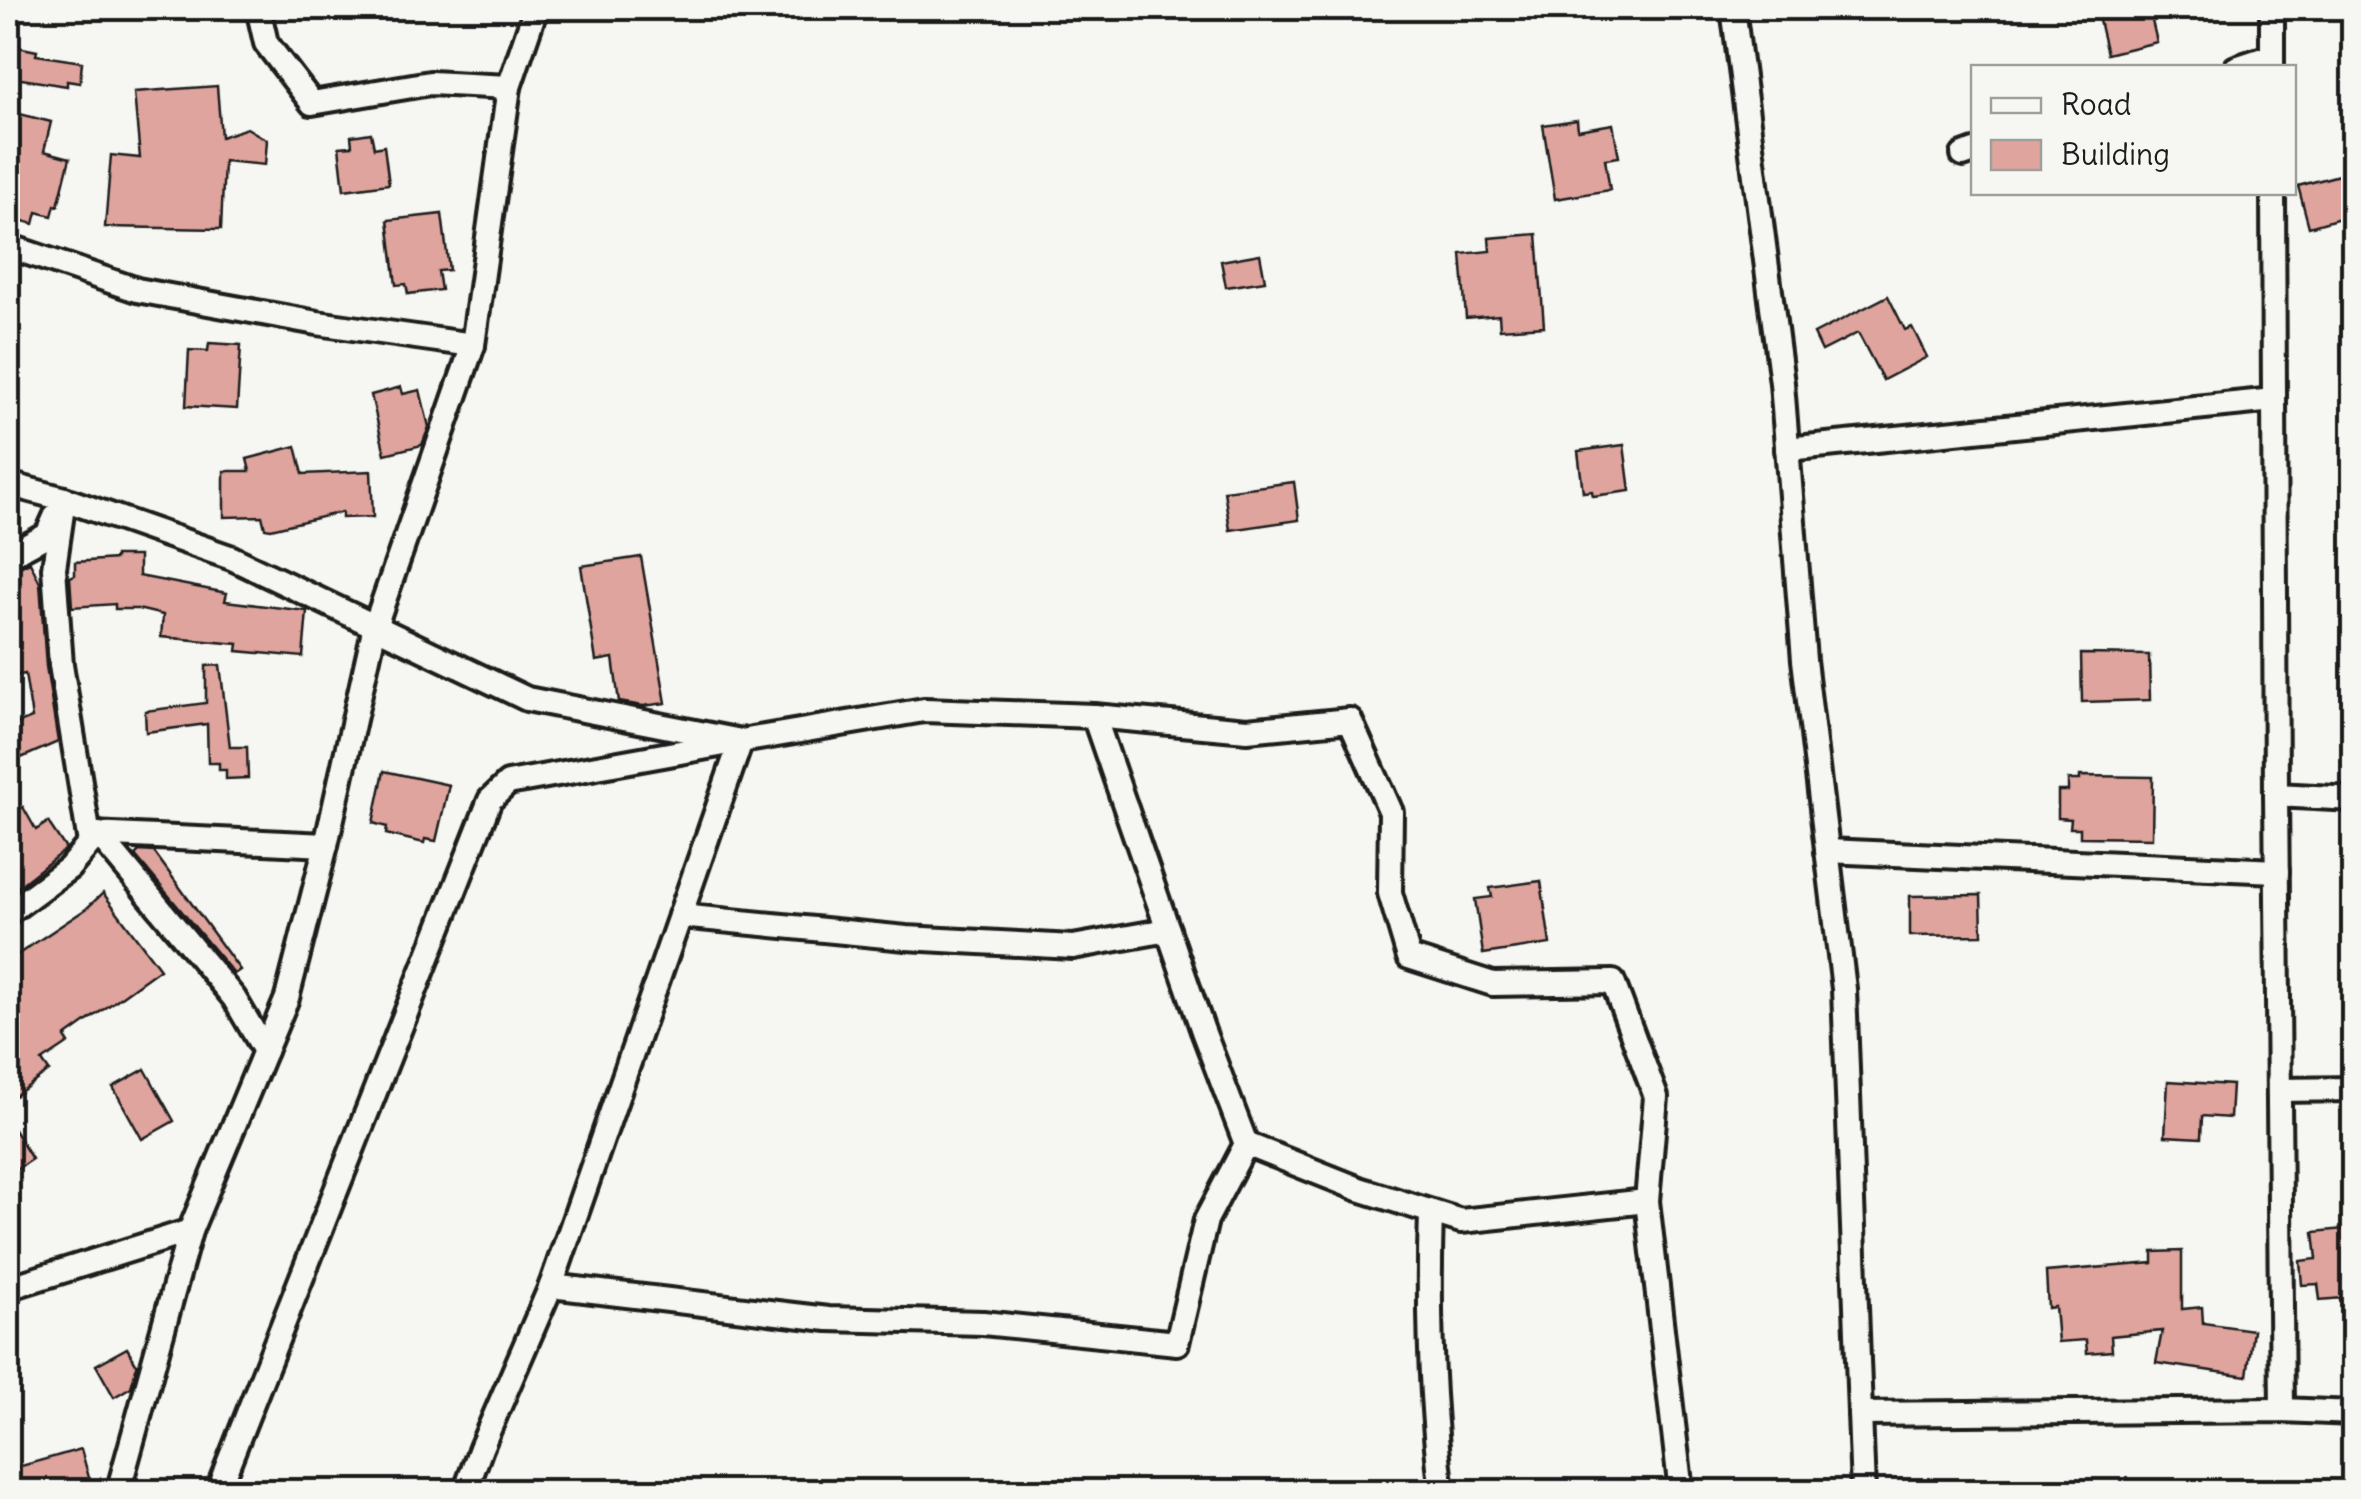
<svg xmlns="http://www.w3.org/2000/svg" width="2361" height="1499" viewBox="0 0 2361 1499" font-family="Delius,sans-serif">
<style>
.building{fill:#dea49d;stroke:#1c1c1c;stroke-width:2.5}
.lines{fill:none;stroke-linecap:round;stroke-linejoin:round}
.minor-casing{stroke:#1c1c1c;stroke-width:30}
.minor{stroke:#f6f6f2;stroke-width:22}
</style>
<rect width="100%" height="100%" fill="#f6f6f2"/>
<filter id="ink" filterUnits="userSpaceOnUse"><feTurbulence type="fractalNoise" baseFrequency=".01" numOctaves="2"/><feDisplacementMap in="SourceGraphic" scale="20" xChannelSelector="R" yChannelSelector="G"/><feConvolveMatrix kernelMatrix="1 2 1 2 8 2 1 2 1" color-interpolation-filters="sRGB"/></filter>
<g filter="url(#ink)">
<!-- building -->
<g class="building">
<path d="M2096,8H2149L2157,42L2107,54Z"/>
<path d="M8,45L37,51L36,55L82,62L80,83L67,81V86L8,77Z"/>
<path d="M217,86L221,137L247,128L267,140L265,165L224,161L221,229L105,227L111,155L140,158L134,92Z"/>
<path d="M8,111L51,122L44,151L70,158L58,206L55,205L52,216L37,212L34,224L8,217Z"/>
<path d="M1577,120L1578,130L1613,124L1619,157L1605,159L1610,190L1555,199L1543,125Z"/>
<path d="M371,133L374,148L384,146L389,184L344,190L339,147L352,146L351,136Z"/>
<path d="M2354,171V214L2309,227L2298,186Z"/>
<path d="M442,214L449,270L438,271L441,290L408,294L406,284L396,285L388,220Z"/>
<path d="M1537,234L1544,326L1500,329L1499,315L1466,318L1461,254L1490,251L1489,238Z"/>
<path d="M1260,254L1265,281L1226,287L1221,261Z"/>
<path d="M1888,296L1905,330L1912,327L1927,357L1883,380L1858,333L1822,351L1814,334Z"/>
<path d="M209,343L241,345L237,409L186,406L189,350L208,351Z"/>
<path d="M401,387L403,394L420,390L429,427L422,445L385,454L371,395Z"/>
<path d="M1624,445L1630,491L1593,496L1592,491L1583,492L1578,451Z"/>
<path d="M296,446L303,474L371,471L373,517L342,518V512L271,529L265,528L262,516L224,517V471H250L247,459Z"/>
<path d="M1294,482L1299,520L1230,530L1224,491Z"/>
<path d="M115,556H139V576L227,593L225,601L307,611L303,657L237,651L238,644L161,637L163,615L138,609H115V604L72,607L70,577L75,575V562L115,559Z"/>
<path d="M641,557L666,703L643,706L619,702L613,658L596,661L581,566Z"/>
<path d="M30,562L40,583L46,666L58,742L21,758L9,727L32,718L25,674L8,677V573Z"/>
<path d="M2081,654L2149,655L2150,700L2082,702Z"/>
<path d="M220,665L230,747H247L248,778L226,779V770H219V763H208L207,724L146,732L145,711L206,703V666Z"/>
<path d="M384,771L449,785L436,841L425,839L424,843L386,834L387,827L373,823Z"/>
<path d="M2080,776L2153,777L2152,838L2080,837V828H2070L2071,819L2058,818V791H2068V780H2080Z"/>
<path d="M23,807L36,830L48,822L66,849L15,889L8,875V815Z"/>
<path d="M139,851L154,852L240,970L234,974L135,855Z"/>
<path d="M1541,881L1550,944L1483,954L1475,899L1492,897L1490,888Z"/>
<path d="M103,893L160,969L65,1037L69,1043L42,1061L49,1071L8,1101V961L86,909Z"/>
<path d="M1981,895L1982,935L1910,936V896Z"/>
<path d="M145,1069L174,1121L142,1139L113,1087Z"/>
<path d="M2168,1081L2232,1085L2230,1118L2202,1116L2201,1138L2165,1136Z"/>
<path d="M8,1120L32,1159L8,1175Z"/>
<path d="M2354,1228V1297L2320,1300L2318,1284L2302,1285L2300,1261L2317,1259L2314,1232Z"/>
<path d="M2182,1251V1309L2202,1307L2203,1323L2253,1330L2247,1376L2156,1363L2162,1331L2111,1336L2112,1351L2087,1353L2086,1340L2058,1342L2055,1307L2048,1308L2046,1272L2153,1263V1252Z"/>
<path d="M127,1348L137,1365L131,1387L114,1397L96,1365Z"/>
<path d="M81,1449L93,1492H21L14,1468Z"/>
</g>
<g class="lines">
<defs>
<g id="minor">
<path d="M258,8L266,43L312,103L430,83L509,87"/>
<path d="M1733,8L1782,383L1804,660L1844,989L1863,1492"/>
<path d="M2272,8V68"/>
<path d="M2236,68L2272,56"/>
<path d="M1963,155L1974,151"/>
<path d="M2273,192L2276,795"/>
<path d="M8,246L137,290L317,323L473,345"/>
<path d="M1787,449L2274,400"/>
<path d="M8,484L64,499L232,558L527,699L741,741L924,710L1094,716L1203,1031L1246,1144L1359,1189L1461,1221L1647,1201L1681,1492"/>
<path d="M8,556L47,535L56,515"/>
<path d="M1094,716L1247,730L1350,720L1391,812L1390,893L1409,957L1493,984L1613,982L1656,1097L1647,1201"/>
<path d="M92,834L326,845"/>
<path d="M98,834L234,998L265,1051"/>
<path d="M1827,851L2277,871"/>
<path d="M8,913L69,868L90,843L61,665L54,568L64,499"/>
<path d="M680,916L906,938L1073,947L1168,930"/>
<path d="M2279,1090L2354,1089"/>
<path d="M1431,1212C1428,1306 1430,1398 1442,1492"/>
<path d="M551,1286L828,1319L983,1323L1177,1343L1206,1220L1246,1144"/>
<path d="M8,1288L190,1231"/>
<path d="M2282,1410L2276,795L2354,799"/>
<path d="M1860,1414L2282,1410L2354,1413"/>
<path d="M118,1492L190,1231L287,998L326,845L375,626L473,345L509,87L536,8"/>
<path d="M217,1492L490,800L508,783L741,741L551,1286L481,1448L465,1492"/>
</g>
</defs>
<!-- minor casing -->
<use href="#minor" class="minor-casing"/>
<!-- minor -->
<use href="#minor" class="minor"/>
</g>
</g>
<!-- margin -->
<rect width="2361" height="1499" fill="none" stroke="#f6f6f2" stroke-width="40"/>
<rect x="20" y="20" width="2321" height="1459" fill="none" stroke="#1c1c1c" stroke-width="4" filter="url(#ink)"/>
<!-- legend -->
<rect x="1971" y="65" width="325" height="130" fill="#f6f6f2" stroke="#9f9f9c" stroke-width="2.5"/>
<rect x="1991" y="98" width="50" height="15" fill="#f6f6f2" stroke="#9f9f9c" stroke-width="2.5"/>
<text x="2061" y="115" font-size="30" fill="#1c1c1c">Road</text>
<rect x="1991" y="140" width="50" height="30" fill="#dea49d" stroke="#9f9f9c" stroke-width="2.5"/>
<text x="2061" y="165" font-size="30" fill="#1c1c1c">Building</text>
</svg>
